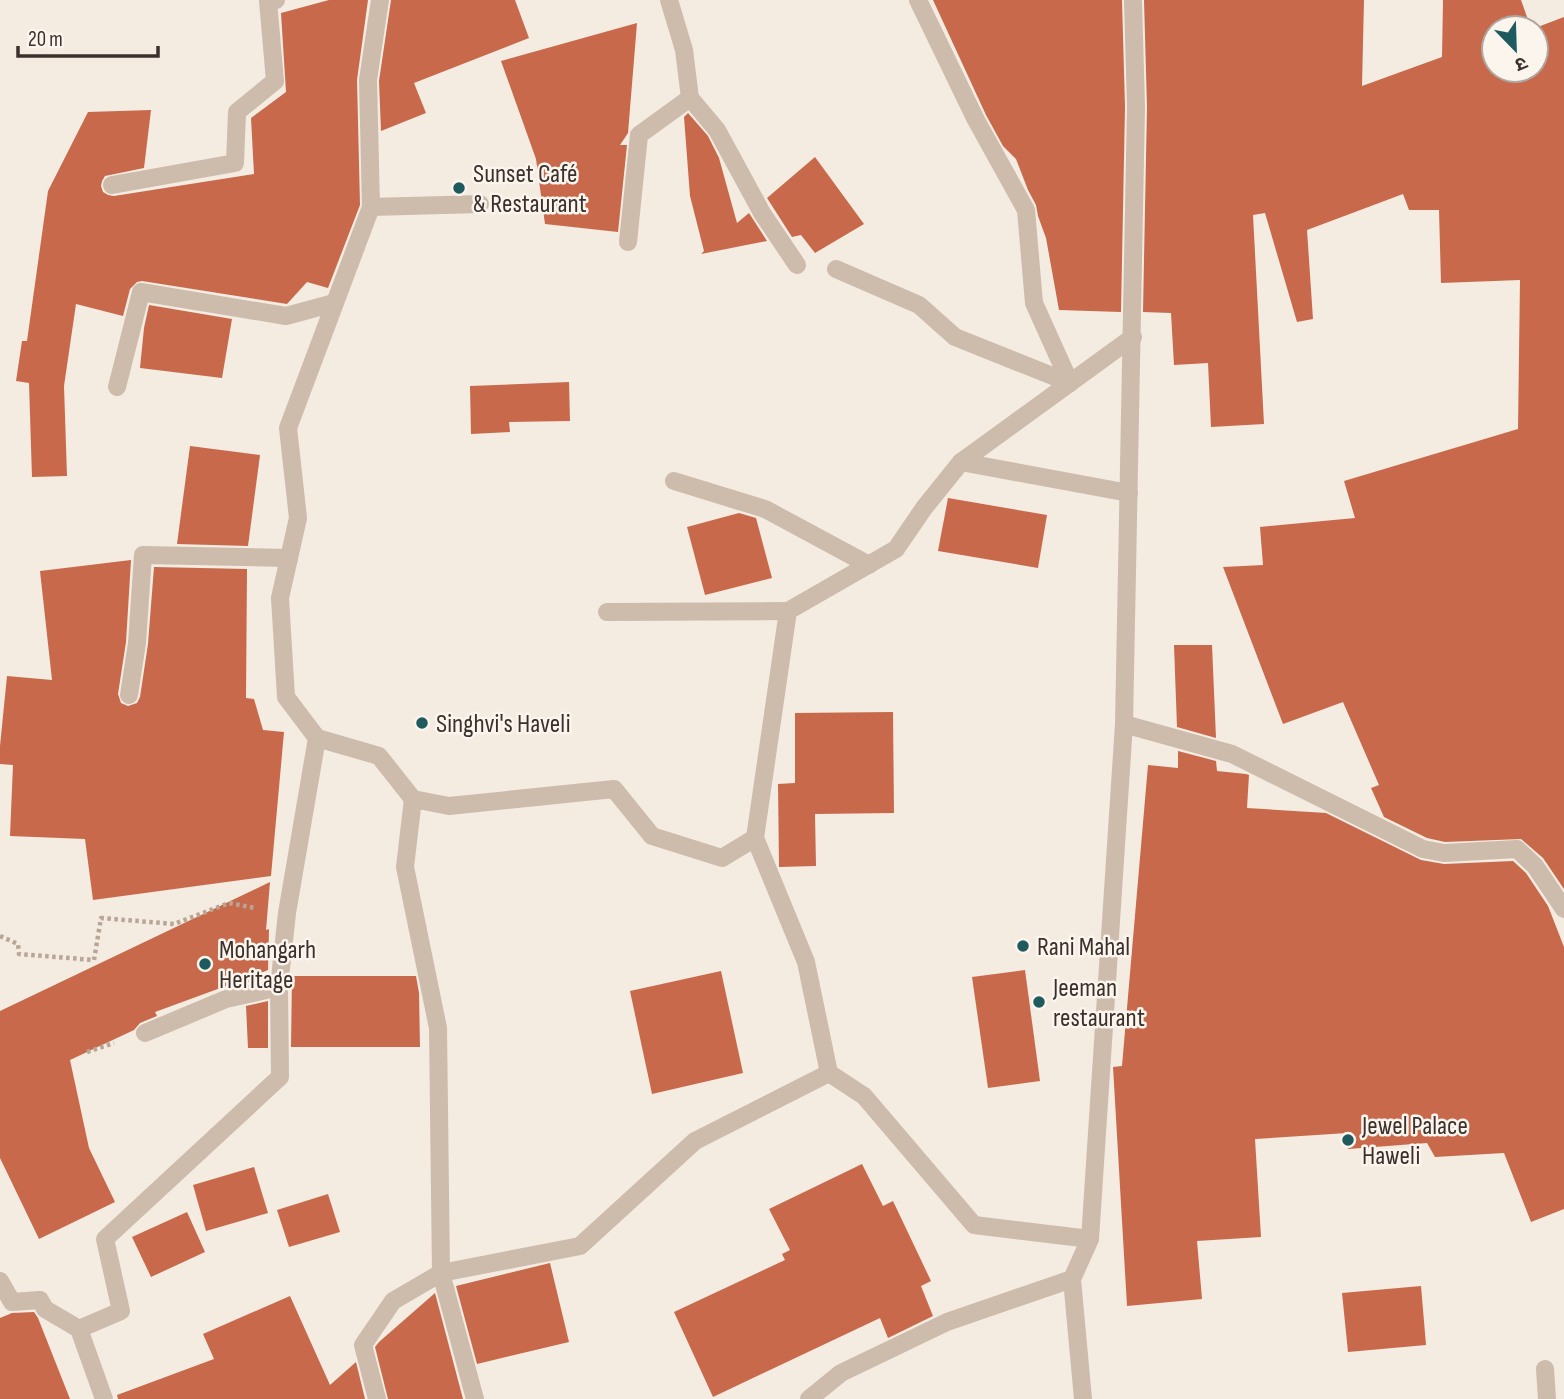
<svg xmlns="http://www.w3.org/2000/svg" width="1564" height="1399" viewBox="0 0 1564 1399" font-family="'Sofia Sans Condensed','Noto Sans Devanagari',sans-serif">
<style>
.building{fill:#c8694b}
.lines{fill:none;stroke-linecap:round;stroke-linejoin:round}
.path{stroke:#b9a596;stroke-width:4.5;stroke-dasharray:3.5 3.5;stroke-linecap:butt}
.minor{stroke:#cdbbac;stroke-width:18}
.poi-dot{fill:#1f5a5e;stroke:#fbf5ee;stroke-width:2.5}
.labels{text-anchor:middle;stroke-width:5;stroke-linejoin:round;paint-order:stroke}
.poi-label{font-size:26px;fill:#3b302b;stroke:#fbf5ee;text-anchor:start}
</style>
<rect width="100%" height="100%" fill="#f4ebe1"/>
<!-- building -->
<g class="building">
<path d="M329,0H368L357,80L360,205L328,288L307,282L287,304L142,281L137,282L130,289L123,316L76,304L64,386L67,476L32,477L29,383L16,381L22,341H27L48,191L88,112L151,110L144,168L105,176L102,181L101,186L103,192L108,195L114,196L254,174L251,118L286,92L281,13Z"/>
<path d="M391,0H515L529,38L414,83L426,113L381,131L379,81Z"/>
<path d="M933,0H1122L1125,107L1121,312L1059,310L1046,238L1038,216L1036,205L1028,190L1016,159L1003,146L986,115Z"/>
<path d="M1144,0H1364L1362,86L1442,57L1443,0H1521L1531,28H1494V70H1536L1535,28L1564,17V889L1543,858L1521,839L1445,842L1427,838L1384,817L1371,788L1379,785L1343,702L1283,724L1223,567L1263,565L1260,527L1355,518L1344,481L1518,429L1520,280L1441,283L1439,210H1409L1403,194L1307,230L1313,319L1297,322L1265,213L1253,215L1264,424L1211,427L1208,363L1174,365L1171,313L1143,312L1147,107Z"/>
<path d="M637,23L628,133L620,145H627L618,232L545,224L536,159L501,61Z"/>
<path d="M688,113L708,136L719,158L737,223L749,213L767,241L701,254L704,251L690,196L684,117Z"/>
<path d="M815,157L864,224L815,253L801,235L792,237L767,198Z"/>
<path d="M149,305L232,319L222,378L140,368L144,328Z"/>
<path d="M569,382L570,421L509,422L510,432L471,434L470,386Z"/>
<path d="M190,446L260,455L248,546L177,544Z"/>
<path d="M948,498L1047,515L1038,568L938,551Z"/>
<path d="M739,513L756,518L772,578L705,595L687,527Z"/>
<path d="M131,560L126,642L118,694L121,703L128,706L137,703L140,697L148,644L154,567L247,569L246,698L254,699L263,730L284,732L271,876L93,900L85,839L10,836L13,765L0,764V746L7,676L52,680L40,571Z"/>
<path d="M1174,645H1212L1216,738L1177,727Z"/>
<path d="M893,712L894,813L815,814L816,866L779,867L778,784L795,783V713Z"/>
<path d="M1178,751L1216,761L1217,771L1246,774L1249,775L1247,808L1326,813L1421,860L1444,864L1513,861L1526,873L1548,906L1564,947V1209L1531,1222L1504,1153L1435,1157L1427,1143L1348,1149L1347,1133L1255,1139L1261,1237L1197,1241L1202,1299L1127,1306L1113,1067L1122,1066L1148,765L1178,768Z"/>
<path d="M270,882L266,930L269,929L268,970L251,977L269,978L245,983V979L155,1012L157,1016L140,1023L134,1030L70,1060L89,1148L115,1202L39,1239L0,1158V1011Z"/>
<path d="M1025,970L1040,1081L988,1088L972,977Z"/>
<path d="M721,971L743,1073L652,1094L630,991Z"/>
<path d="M292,976H416L419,993L420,1047H291Z"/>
<path d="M268,1001V1048H248L246,1006Z"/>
<path d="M862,1164L883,1206L893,1201L931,1281L921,1286L933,1316L888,1338L880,1318L713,1397L674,1312L785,1260L782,1254L790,1250L769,1209Z"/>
<path d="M254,1167L268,1213L206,1231L193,1185Z"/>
<path d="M328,1194L340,1232L289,1247L277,1210Z"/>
<path d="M187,1212L205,1252L151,1277L132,1237Z"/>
<path d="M550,1263L569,1342L477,1364L456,1286Z"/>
<path d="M1421,1286L1426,1345L1348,1352L1342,1293Z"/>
<path d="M435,1293L463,1399H388L375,1347L379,1342Z"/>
<path d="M290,1296L330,1385L356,1362L365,1399H118L117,1395L214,1359L203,1334Z"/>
<path d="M34,1312L38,1318L70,1399H0V1318L12,1313Z"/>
</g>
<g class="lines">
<!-- path -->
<g class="path">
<path d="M0,936L18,944L19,954L94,960L101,918L174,924L229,903L255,908"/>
<path d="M87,1052L114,1043"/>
</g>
<!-- minor -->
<g class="minor">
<path d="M380,0L368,80L371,207L288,428L298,518L280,598L286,697L317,738L379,756L413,799L449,806L614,789L652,836L722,858L755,838"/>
<path d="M669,0L684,50L690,98L717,130L762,213L797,265"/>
<path d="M918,0L976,120L1026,210L1034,303L1070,383"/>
<path d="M112,185L235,163L237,112L275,81L268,1L276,0"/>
<path d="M371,207L480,204"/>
<path d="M628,242L639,135L690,98"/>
<path d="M836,269L919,305L955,337L1070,383"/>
<path d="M117,387L141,292L286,316L334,303"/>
<path d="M961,462L1129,493"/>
<path d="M674,481L765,509L869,565"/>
<path d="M607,612L788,611"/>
<path d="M129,695L137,643L143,555L289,558"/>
<path d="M1124,724L1232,754L1423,849L1444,853L1517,849L1535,866L1564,909"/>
<path d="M413,799L405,867L438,1028L441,1273L475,1399"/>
<path d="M145,1033L226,999L279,987"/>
<path d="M1090,1239L974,1225L864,1096L829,1073L806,962L755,838L788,611L896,549L924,508L961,462L1133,337"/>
<path d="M0,1281L12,1302L40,1300L45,1309L79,1329"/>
<path d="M1545,1369L1547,1399"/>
<path d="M104,1399L79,1329L121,1311L105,1239L280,1077L279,987L287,913L317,738"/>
<path d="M377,1399L363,1345L393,1301L441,1273L580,1246L695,1141L829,1073"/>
<path d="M809,1399L841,1373L947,1322L1072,1279"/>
<path d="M1083,1399L1072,1279L1090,1239L1124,724L1136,107L1133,0"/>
</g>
</g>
<!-- markers -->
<g class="poi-dot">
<circle cx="459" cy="188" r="7"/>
<circle cx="422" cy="723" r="7"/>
<circle cx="1023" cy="946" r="7"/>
<circle cx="205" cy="964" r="7"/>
<circle cx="1039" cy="1002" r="7"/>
<circle cx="1348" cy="1140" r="7"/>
</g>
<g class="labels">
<!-- poi labels -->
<g class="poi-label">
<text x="473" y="182">Sunset Café<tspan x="473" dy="30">&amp; Restaurant</tspan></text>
<text x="436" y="732">Singhvi's Haveli</text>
<text x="1037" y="955">Rani Mahal</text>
<text x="219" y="958">Mohangarh<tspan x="219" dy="30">Heritage</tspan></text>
<text x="1053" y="996">Jeeman<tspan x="1053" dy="30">restaurant</tspan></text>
<text x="1362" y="1134">Jewel Palace<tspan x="1362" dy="30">Haweli</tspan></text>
</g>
</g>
<!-- north arrow -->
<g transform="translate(1515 49) rotate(157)"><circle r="33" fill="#fbf5ee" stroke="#aea6a0" stroke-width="2"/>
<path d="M0-5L12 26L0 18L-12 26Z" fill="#1f5a5e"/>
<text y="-10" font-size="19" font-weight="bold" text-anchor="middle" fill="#3b302b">उ</text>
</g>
<!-- scale -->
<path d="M18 46v10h140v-10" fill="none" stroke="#3b302b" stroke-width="3.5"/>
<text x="28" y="46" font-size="21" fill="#3b302b" stroke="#fbf5ee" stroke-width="5" paint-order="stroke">20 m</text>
</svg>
